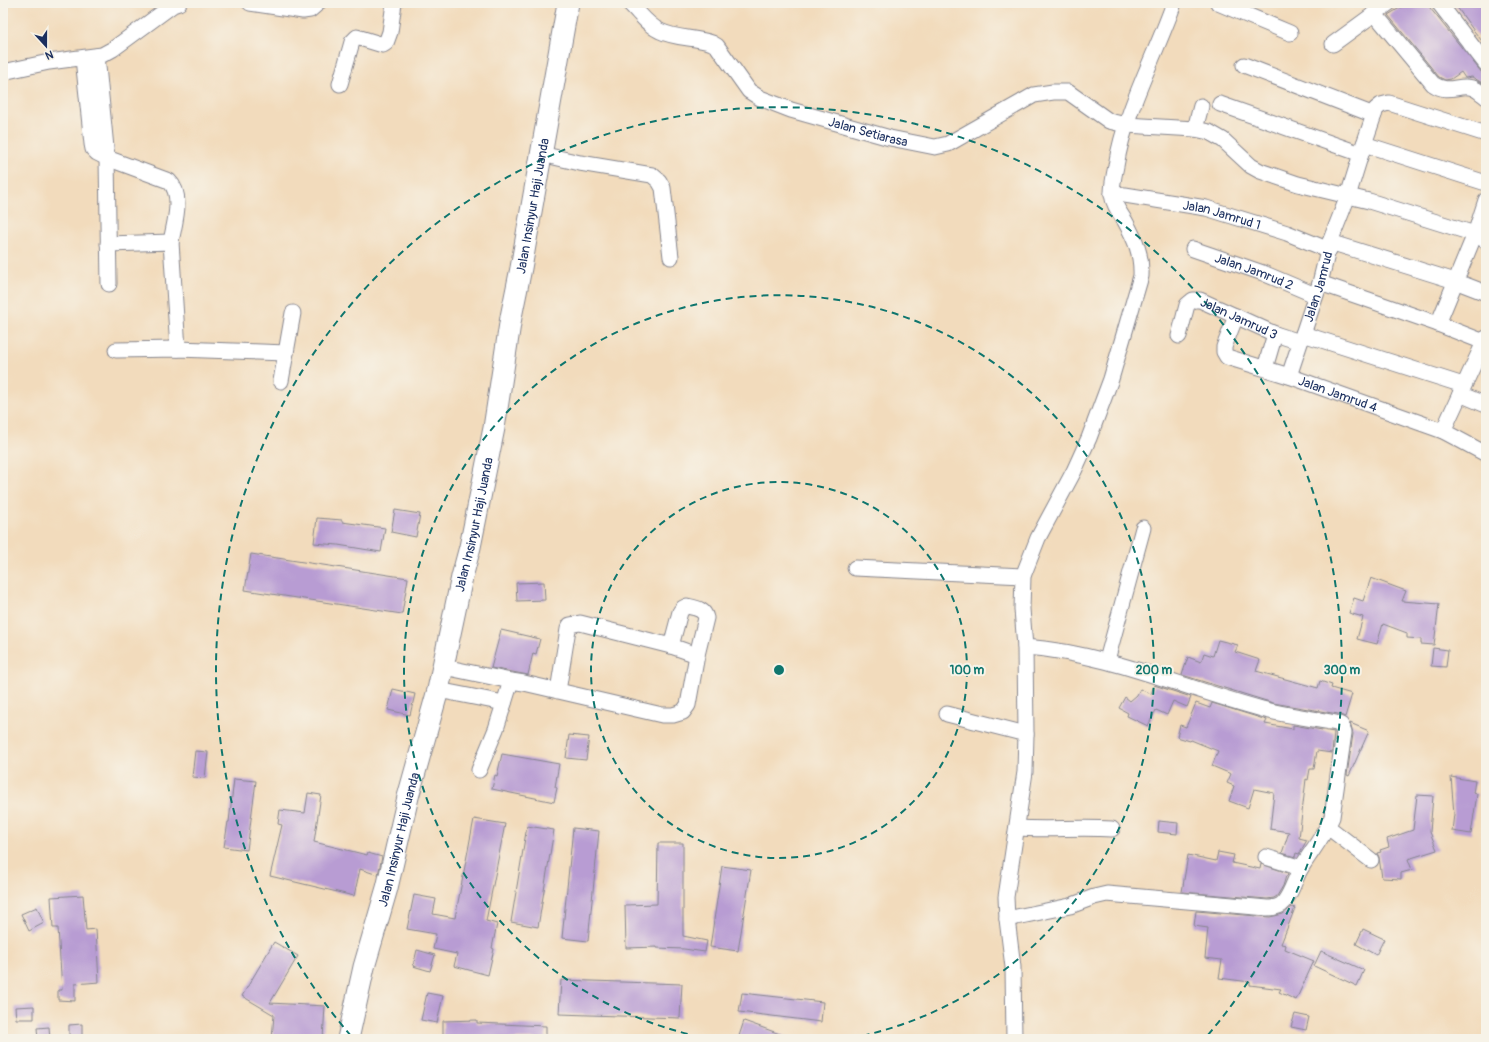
<svg xmlns="http://www.w3.org/2000/svg" width="1489" height="1042" viewBox="0 0 1489 1042" font-family="Pangolin,sans-serif">
<style>
.building{fill:#b89cd3}
.lines{fill:none;stroke-linecap:round;stroke-linejoin:round}
.minor-casing{stroke:#86858d;stroke-width:17}
.secondary-casing{stroke:#86858d;stroke-width:23}
.minor{stroke:#fff;stroke-width:15}
.secondary{stroke:#fff;stroke-width:21}
.ring{fill:none;stroke:#0f766e;stroke-width:2;stroke-dasharray:7 5}
.labels{text-anchor:middle;stroke-width:4;stroke-linejoin:round;paint-order:stroke}
.street-label{font-size:13px;fill:#1b2f5e;stroke:#f7f3e8}
.centre{fill:#0f766e;stroke:#f7f3e8;stroke-width:2}
.ring-label{font-size:12px;text-anchor:middle;font-weight:bold;fill:#0f766e;stroke:#f7f3e8;stroke-width:4;stroke-linejoin:round;paint-order:stroke}
</style>
<rect width="100%" height="100%" fill="#f7f3e8"/>
<filter id="ink" filterUnits="userSpaceOnUse"><feTurbulence type="fractalNoise" baseFrequency=".025" numOctaves="2"/><feDisplacementMap in="SourceGraphic" scale="8" xChannelSelector="R" yChannelSelector="G"/><feConvolveMatrix kernelMatrix="1 2 1 2 8 2 1 2 1" color-interpolation-filters="sRGB"/></filter>
<filter id="wash" filterUnits="userSpaceOnUse"><feTurbulence type="fractalNoise" baseFrequency=".012" numOctaves="4" result="noise"/><feDisplacementMap in="SourceGraphic" scale="16" xChannelSelector="R" yChannelSelector="G"/><feGaussianBlur stdDeviation="0.9" result="paint"/><feColorMatrix in="noise" values="0 0 0 0 0 0 0 0 0 0 0 0 0 0 0 0 0 1.4 0 .05"/><feComposite in="paint" operator="in"/></filter>
<g filter="url(#wash)">
<rect width="100%" height="100%" fill="#f2dbbc"/>
<g id="blocks">
<!-- building -->
<g class="building">
<path d="M1408,3H1426L1486,78V85L1472,77L1465,78L1461,72L1451,79L1445,80L1439,77L1388,15Z"/>
<path d="M1454,3H1486V46L1474,31Z"/>
<path d="M395,510L420,514L416,537L391,532Z"/>
<path d="M317,518L342,520V522L385,528L381,552L338,545L314,543Z"/>
<path d="M251,554L408,578L402,614L245,590Z"/>
<path d="M1371,578L1406,591L1402,601L1439,604L1434,645L1421,644V639L1407,638V633L1383,624L1377,644L1357,639L1363,617L1349,613L1354,598L1363,601Z"/>
<path d="M544,582L545,600L517,601L516,583Z"/>
<path d="M501,630L540,639L536,654L533,653L528,675L491,668Z"/>
<path d="M1218,640L1238,645L1235,652L1260,660L1256,671L1318,688L1320,681L1332,685L1331,688L1352,694L1345,717L1338,714L1273,703L1182,675L1188,657L1201,662L1204,653L1213,656Z"/>
<path d="M1433,648L1448,650L1446,667L1431,666Z"/>
<path d="M1154,685L1191,697L1187,707L1173,701L1167,715L1156,710L1148,726L1127,716L1128,713L1119,708L1125,697L1130,701L1137,695L1140,689L1151,694Z"/>
<path d="M393,689L415,694L410,715L388,710Z"/>
<path d="M1196,703L1210,708L1212,703L1267,720L1265,724L1293,729V725L1334,732L1332,753L1317,751L1314,769H1310L1308,780L1306,779L1299,838L1307,840L1299,854L1296,853L1295,857L1282,853L1289,832L1270,829L1274,793L1254,789L1248,808L1229,801L1234,786L1227,783L1231,774L1212,766L1218,751L1191,740L1190,741L1177,737L1180,725L1186,727Z"/>
<path d="M1350,723L1369,731L1349,776L1347,775L1353,734Z"/>
<path d="M569,735L589,737L586,760L566,758Z"/>
<path d="M195,751L208,752L205,778L192,777Z"/>
<path d="M502,754L559,764L555,787L557,788L554,802L492,789L495,775L497,776Z"/>
<path d="M1451,777L1475,781L1473,793L1477,794L1471,834L1452,831L1454,814Z"/>
<path d="M234,779L256,781L247,850L224,847L228,822H229Z"/>
<path d="M308,793L321,795L314,842L367,855L368,853L382,857L378,875L360,869L354,896L270,876L282,825L278,824L280,810L305,813Z"/>
<path d="M1417,795L1433,796L1430,832L1437,850L1408,859L1412,870L1401,873V879L1382,878L1379,857L1377,853L1381,852L1380,850L1389,847L1387,839L1413,830Z"/>
<path d="M474,819L505,824L486,921L497,924L492,948L494,949L488,975L454,966L457,954L433,949L436,934L407,929L414,895L436,899L433,914L455,918Z"/>
<path d="M1159,821L1178,823L1177,834L1158,832Z"/>
<path d="M527,826L554,830L538,927L511,922Z"/>
<path d="M573,828L599,831L588,941L562,938Z"/>
<path d="M658,843H683V936L707,941L705,952L684,949L657,948V947L626,948L625,905L657,904Z"/>
<path d="M1218,852L1234,855L1232,863L1260,869L1261,864L1288,873L1287,876H1286L1283,886L1277,896L1274,898L1267,899L1182,892L1188,855L1216,861Z"/>
<path d="M722,866L751,870L738,951L710,947Z"/>
<path d="M83,895L86,930L96,929L99,982L75,984V1001L58,1000V990H62L58,928H53L51,897Z"/>
<path d="M37,907L44,923L29,931L21,914Z"/>
<path d="M1292,907L1295,908L1281,944L1286,945L1285,949L1314,961L1296,1000L1279,992L1281,989L1250,985V982L1219,978L1222,960L1205,958L1208,928L1194,926L1196,911L1270,917L1283,914Z"/>
<path d="M1363,929L1384,939L1376,955L1356,944Z"/>
<path d="M274,942L298,956L270,1003L325,1006L323,1039H272L274,1015L242,996Z"/>
<path d="M417,950L435,955L430,971L413,966Z"/>
<path d="M1321,951L1364,970L1357,986L1314,966Z"/>
<path d="M561,980L682,984L680,1018L559,1014Z"/>
<path d="M427,993L443,996L437,1023L421,1020Z"/>
<path d="M742,993L823,1002L821,1022L739,1012Z"/>
<path d="M34,1006V1019H16L15,1007Z"/>
<path d="M1295,1014L1309,1017L1306,1030L1291,1027Z"/>
<path d="M477,1020V1023L546,1026V1039H443V1021Z"/>
<path d="M744,1021L791,1038V1039H747L739,1036Z"/>
<path d="M82,1024V1039H69V1025Z"/>
<path d="M49,1027L50,1039H38L37,1028Z"/>
</g>
</g>
</g>
<g filter="url(#ink)">
<use href="#blocks" fill-opacity="0" stroke="#86858d" stroke-width="1"/>
<g class="lines">
<defs>
<g id="minor">
<path d="M250,3L303,11L310,10L318,3"/>
<path id="s1" d="M629,3C639,12 647,25 660,31C676,39 695,37 712,43L717,46L749,91L760,98L791,110L890,138L935,147L948,144L1034,95L1053,92H1068L1109,121L1126,125L1195,129L1209,132L1223,140L1251,166L1260,171L1298,184L1369,201L1475,234L1486,241"/>
<path d="M1218,3L1290,33"/>
<path d="M1439,3L1486,64"/>
<path d="M1374,13L1433,84C1449,95 1459,83 1473,88C1478,90 1482,94 1486,97"/>
<path d="M1333,44L1389,3"/>
<path d="M97,56L107,158L109,284"/>
<path d="M83,58L92,144L93,149L97,153L107,158L169,181C184,195 174,224 171,242"/>
<path d="M1244,65L1374,115"/>
<path d="M3,72L49,62L102,55L113,49L173,5L179,3"/>
<path d="M340,84L352,42L357,37L360,38L383,45L386,43L390,32L394,3"/>
<path d="M1220,104L1361,154"/>
<path d="M1195,129L1201,106"/>
<path d="M1364,144L1486,183"/>
<path d="M541,154L580,163L652,175L659,181L663,188L671,257"/>
<path id="s2" d="M1112,194L1125,195L1206,208L1287,233L1329,250"/>
<path d="M1330,242L1455,281L1486,293"/>
<path d="M108,244L171,242L178,349"/>
<path id="s3" d="M1193,249L1263,273L1315,295"/>
<path d="M1320,283L1438,324"/>
<path id="s4" d="M1236,316L1224,347V352L1227,357L1289,376L1443,431L1486,454"/>
<path d="M1303,334L1463,385"/>
<path id="s5" d="M1179,336L1187,305L1193,300H1200L1275,334L1300,342"/>
<path d="M1484,342L1438,324L1475,234L1486,200"/>
<path d="M116,350L178,349L286,353"/>
<path d="M1265,368L1275,334"/>
<path id="s6" d="M1289,376L1320,283L1330,242L1348,196L1364,144L1376,109L1381,105L1389,103L1486,134"/>
<path d="M281,381L293,313"/>
<path d="M1460,394L1486,405"/>
<path d="M1443,431L1486,338"/>
<path d="M855,568L1023,576"/>
<path d="M671,646L697,655"/>
<path d="M1107,660L1143,528"/>
<path d="M444,667L511,681L524,683L662,715H673L683,712L688,705L697,655L706,618C704,609 696,608 687,606L683,608L680,612L671,646L580,623L570,625L568,629L558,691"/>
<path d="M438,690L504,703"/>
<path d="M947,714L1026,734"/>
<path d="M479,770L496,729L511,681"/>
<path d="M1328,827L1371,860"/>
<path d="M1017,828C1049,830 1080,827 1112,829"/>
<path d="M1266,857L1301,868"/>
<path d="M1007,919L1070,906L1094,897L1107,894L1267,908C1274,908 1280,907 1284,902C1292,892 1295,878 1301,868C1312,850 1324,836 1332,817L1344,733L1341,725L1336,723C1312,718 1286,716 1262,709C1183,688 1107,653 1025,647"/>
<path d="M1014,1039L1013,967L1007,919L1006,897L1025,772L1026,734L1025,647L1022,609L1023,576L1038,538L1074,471L1089,438L1111,379L1141,276C1142,254 1135,239 1125,221C1120,213 1113,204 1112,194C1112,185 1114,175 1116,166C1125,110 1155,57 1174,3"/>
</g>
<g id="secondary">
<path id="s7" d="M348,1039L364,967L387,888L408,797L438,690L462,577L470,547L494,428L511,317L521,268L568,3"/>
</g>
</defs>
<!-- minor casing -->
<use href="#minor" class="minor-casing"/>
<!-- secondary casing -->
<use href="#secondary" class="secondary-casing"/>
<!-- minor -->
<use href="#minor" class="minor"/>
<!-- secondary -->
<use href="#secondary" class="secondary"/>
</g>
</g>
<!-- distance rings -->
<g class="ring">
<circle cx="779" cy="670" r="188"/>
<path d="M711 1039A375 375 0 1 1 847 1039"/>
<path d="M351 1036A563 563 0 1 1 1207 1036"/>
</g>
<g class="labels">
<!-- street labels -->
<g class="street-label">
<text dy="5" stroke="none"><textPath href="#s1" startOffset="283">Jalan Setiarasa</textPath></text>
<text dy="5" stroke="none"><textPath href="#s7" startOffset="854">Jalan Insinyur Haji Juanda</textPath></text>
<text dy="5" stroke="none"><textPath href="#s2" startOffset="112">Jalan Jamrud 1</textPath></text>
<text dy="5" stroke="none"><textPath href="#s3" startOffset="65">Jalan Jamrud 2</textPath></text>
<text dy="5" stroke="none"><textPath href="#s6" startOffset="94">Jalan Jamrud</textPath></text>
<text dy="5" stroke="none"><textPath href="#s5" startOffset="90">Jalan Jamrud 3</textPath></text>
<text dy="5" stroke="none"><textPath href="#s4" startOffset="161">Jalan Jamrud 4</textPath></text>
<text dy="5" stroke="none"><textPath href="#s7" startOffset="530">Jalan Insinyur Haji Juanda</textPath></text>
<text dy="5" stroke="none"><textPath href="#s7" startOffset="206">Jalan Insinyur Haji Juanda</textPath></text>
</g>
</g>
<circle cx="779" cy="670" r="6" class="centre"/>
<g class="ring-label">
<text x="967" y="674">100 m</text>
<text x="1154" y="674">200 m</text>
<text x="1342" y="674">300 m</text>
</g>
<!-- margin -->
<rect width="1489" height="1042" fill="none" stroke="#f7f3e8" stroke-width="16"/>
<!-- north arrow -->
<g transform="translate(46 46) rotate(159)" stroke="#f7f3e8" stroke-width="3" paint-order="stroke">
<path d="M0-3L7 15L0 10L-7 15Z" fill="#1b2f5e"/>
<text y="-6" font-size="11" font-weight="bold" text-anchor="middle" fill="#1b2f5e">N</text>
</g>
</svg>
